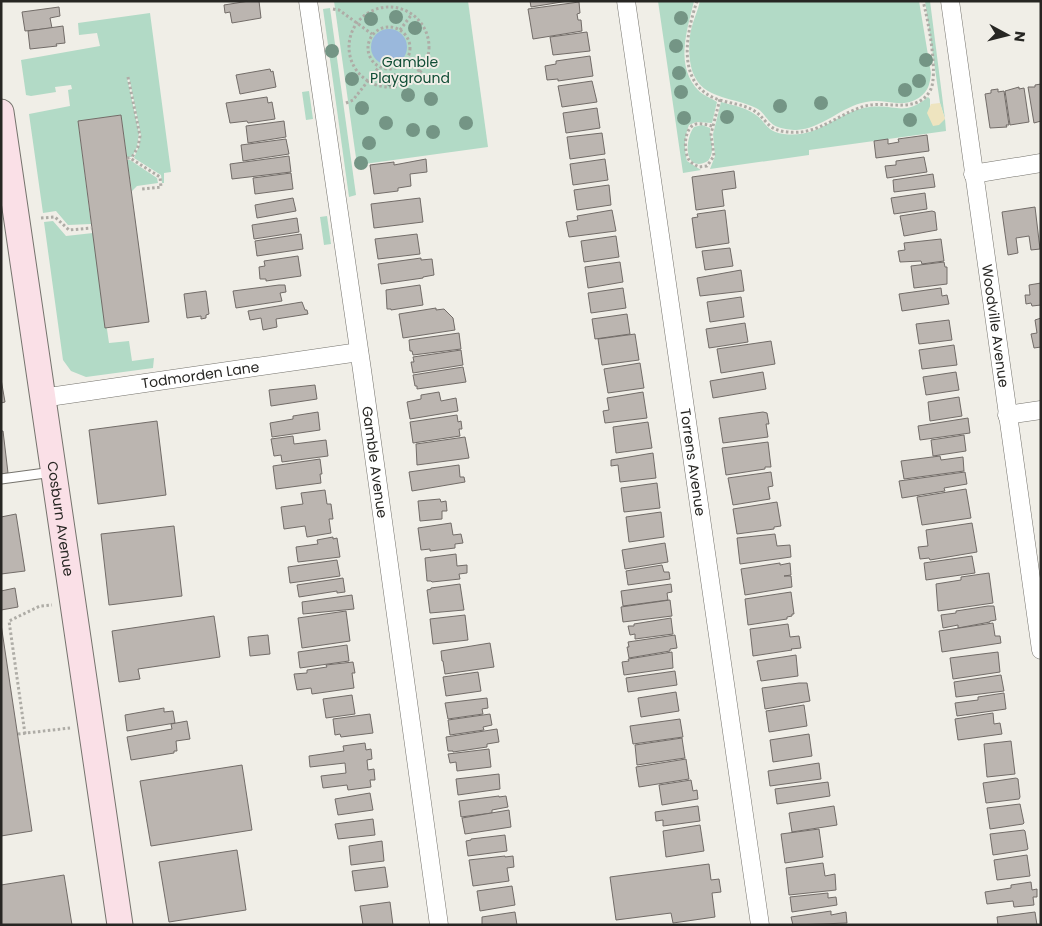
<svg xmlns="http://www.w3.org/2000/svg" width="1042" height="926" viewBox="0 0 1042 926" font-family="Poppins,sans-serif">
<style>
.green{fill:#b2dac6}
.sand{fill:#eee4bf}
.water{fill:#9ab8dc}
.building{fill:#bbb5b0;stroke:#726c68}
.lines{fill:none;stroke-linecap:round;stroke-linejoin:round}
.lane-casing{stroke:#75736d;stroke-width:11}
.street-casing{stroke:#75736d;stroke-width:19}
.secondary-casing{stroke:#75736d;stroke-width:27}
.path{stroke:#aeaca6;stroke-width:3;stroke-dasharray:2.5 2.5;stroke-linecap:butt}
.lane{stroke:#fff;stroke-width:9}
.street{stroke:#fff;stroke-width:18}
.secondary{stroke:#fae0e7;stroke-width:25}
.tree{fill:#749585}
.labels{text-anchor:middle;stroke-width:4;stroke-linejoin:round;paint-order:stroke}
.park-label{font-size:14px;fill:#0f4d35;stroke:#f0eee7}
.street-label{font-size:14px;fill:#272623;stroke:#f0eee7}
</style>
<rect width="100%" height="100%" fill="#f0eee7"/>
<!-- green -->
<g class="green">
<path d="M334,1H468L488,147L357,165Z"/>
<path d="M658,1H694C687,31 674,67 700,92C705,96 711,98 717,102L712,123L696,122L689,125C684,138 684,148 687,161L701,170L683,173Z"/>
<path d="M700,1H919L931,73C930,86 927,94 915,100C899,108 883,98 866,102C842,106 822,129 796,130C791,130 783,129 778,127C768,124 765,112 756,108C736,98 707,99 696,79C688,66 688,44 691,30C693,20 698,11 700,1Z"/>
<path d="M925,1H930L945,119L946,131L809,150V155L710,169L715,156L713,134L721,102C732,105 744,107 753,113C767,121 764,131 784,134C820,139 839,110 870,107C897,104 903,117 928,97L930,99V109L945,119L940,103Z"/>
<path d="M330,8L356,195L349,197L323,9Z"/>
<path d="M150,13L171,172L164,173V183H162L161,175L134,158L139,146L141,136L129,77L127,78L139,133L137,147L132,157H127L121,115L78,121L91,224L68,225L56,211L43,213L29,114L70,106L68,90L72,89L71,85L55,87L56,92L31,96L26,95L21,60L100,46L97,33L79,35L78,23Z"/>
<path d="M309,91L313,119L306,120L302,92Z"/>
<path d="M702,125L710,128C710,140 716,151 708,161C684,174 684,140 694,127Z"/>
<path d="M127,160H130L157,178L158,183L137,186L132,191Z"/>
<path d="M327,216L331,244L324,245L320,217Z"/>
<path d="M53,221L66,236L93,233L109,343L129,341L132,361L154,358L153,368L86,377L71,371L63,360L44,222Z"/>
</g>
<!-- sand -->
<path class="sand" d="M940,103L945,119L939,125L933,126L927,113L931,104Z"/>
<!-- water -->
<circle class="water" cx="389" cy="47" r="18"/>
<!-- building -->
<g class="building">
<path d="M249,1H259L261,18L232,23L230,12L225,13L224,5Z"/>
<path d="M530,1H568L531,7Z"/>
<path d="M579,2L580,13L577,14L578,20H581L582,31L533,39L528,9Z"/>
<path d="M59,7L60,16L50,18L52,28L25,31L22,12Z"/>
<path d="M63,26L65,43L56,44L57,46L30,49L28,31Z"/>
<path d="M587,32L590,51L553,55L550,37Z"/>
<path d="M590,56L593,76L558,81V79L547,80L545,66L556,64V61Z"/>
<path d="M270,69L271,72L273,71L276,87L240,94L236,75Z"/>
<path d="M592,81L597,102L562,107L558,86Z"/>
<path d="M1041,84V121L1034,123L1028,87H1035V85Z"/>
<path d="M1019,87V89L1024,88L1029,122L1010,125L1005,91Z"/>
<path d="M998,89V92L1004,91L1009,125H1006L1007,127L990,128L985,94L991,93V90Z"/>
<path d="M267,97L268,103L272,102L275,119L248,123L247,121L230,123L226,103Z"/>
<path d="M597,108L600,128L566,133L563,113Z"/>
<path d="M121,115L149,322L105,328L78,121Z"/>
<path d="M284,121L286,137L248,143L246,126Z"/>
<path d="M602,133L605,154L570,159L567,137Z"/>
<path d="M927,135L929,151L876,158L874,141L888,139V144L899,142L898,139Z"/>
<path d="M286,139L289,154L243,161L241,145Z"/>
<path d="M289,156L291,172L232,179L230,164Z"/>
<path d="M924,157L927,172L887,178L885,166L896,165V161Z"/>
<path d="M426,159L427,172L410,174L411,186L398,188V191L374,194L370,165L394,162V165Z"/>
<path d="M605,159L608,180L573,185L570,164Z"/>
<path d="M734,171L736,188L722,190L724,206L696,210L692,177Z"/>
<path d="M291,173L293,189L255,194L253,178Z"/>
<path d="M933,174L935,187L894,192L893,180Z"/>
<path d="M609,185L611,205L577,210L574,190Z"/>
<path d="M925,193L927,209L894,214L891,198Z"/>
<path d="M293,198L296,211L257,218L255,205Z"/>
<path d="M420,198L423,222L374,228L371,204Z"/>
<path d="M1035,207L1040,249L1031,250L1029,236L1016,238L1018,253L1008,255L1002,212Z"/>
<path d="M612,210L616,231L569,237L566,222L578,220L577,216Z"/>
<path d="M725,210L729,243L696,248L692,218L698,217L697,214Z"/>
<path d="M932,211L935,212L937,230L904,236L900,216Z"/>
<path d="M297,218L299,232L254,239L252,225Z"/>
<path d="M301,234L303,249L257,256L255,241Z"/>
<path d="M417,234L420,254L378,259L375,239Z"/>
<path d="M616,236L619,257L584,262L581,241Z"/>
<path d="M941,239L944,261L922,264L921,261L900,262L898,251L905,250L904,243Z"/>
<path d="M730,248L733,266L705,270L702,251Z"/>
<path d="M298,256L301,276L266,281V279H260L259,267L265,266L264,261Z"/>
<path d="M421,258V260L432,259L434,275L423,277V278L381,284L378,264Z"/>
<path d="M620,262L623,282L588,288L585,267Z"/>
<path d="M944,262L945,267H947V284L914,288L911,266Z"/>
<path d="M741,270L744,291L700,296L697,278Z"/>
<path d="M1041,283V305L1032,306L1031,303L1026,304L1025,295H1030L1029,285Z"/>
<path d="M279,285H285L286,292L280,293L282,301L236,308L233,291Z"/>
<path d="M420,285L423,305L391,310V309H387L386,290Z"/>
<path d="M623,288L626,308L591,313L588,293Z"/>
<path d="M941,288L942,296L947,295L949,304L902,311L899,294Z"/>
<path d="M206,291L209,314L206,315V318L201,319V316L187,318L184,294Z"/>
<path d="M741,297L744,317L710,322L707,302Z"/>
<path d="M302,302L305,310H307L308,314L276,319L277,327L263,330L261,318L250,320L248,311Z"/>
<path d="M436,308V310L444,309L453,318L455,330L403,338L399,314Z"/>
<path d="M627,314L630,334L595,339L592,319Z"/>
<path d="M1041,318V347L1034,348L1031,334L1037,333L1035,320Z"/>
<path d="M949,320L952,340L919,344L916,324Z"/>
<path d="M745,323L748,342L709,348L706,329Z"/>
<path d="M459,333L461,349L413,355L412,351H410L409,340Z"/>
<path d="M635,334L639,360L602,365L598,339Z"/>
<path d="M771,341L775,364L721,373L717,349Z"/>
<path d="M954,345L957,365L922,369L919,350Z"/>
<path d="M461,350L463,365L413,373L411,362H414L413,357Z"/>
<path d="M640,363L644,388L608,393L604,369Z"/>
<path d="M463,367L466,382L417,389V386H415L413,375Z"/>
<path d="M763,372L766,389L713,398L710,381Z"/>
<path d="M956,372L959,390L926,395L923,377Z"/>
<path d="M1,379L5,402L1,403Z"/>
<path d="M315,385L317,399L271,406L269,390Z"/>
<path d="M439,392L441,401L456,398L458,411L410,419L407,402L421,399V395Z"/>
<path d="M643,392L647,418L605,423L603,411L609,410L607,398Z"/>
<path d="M959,397L962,416L930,421L928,402Z"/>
<path d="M318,412L320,430L272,437L270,423L293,419V416Z"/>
<path d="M763,412L767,413L769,424H766L768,437L723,443L719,418Z"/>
<path d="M457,415L458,422L461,421L462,429H459L460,436L413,443L410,422Z"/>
<path d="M968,418L970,433L920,440L918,426Z"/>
<path d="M157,421L166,495L98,504L89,430Z"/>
<path d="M648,422L652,448L616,453L613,427Z"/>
<path d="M1,431H3L8,473L1,474Z"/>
<path d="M964,435L966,451L933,456L931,440Z"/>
<path d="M293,436L294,444L326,440L328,456L282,462L281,455L274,456L271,439Z"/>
<path d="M465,437L469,458L417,465L416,444Z"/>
<path d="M768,442L771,467H765V469L726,475L722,448Z"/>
<path d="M653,453L656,478L620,482L618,465L611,466V460Z"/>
<path d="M940,456L941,460L963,457L964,471L904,479L901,461Z"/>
<path d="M320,459L322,474H320L321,483L276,489L273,466Z"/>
<path d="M459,465L460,477H464L465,482L412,491L409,472Z"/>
<path d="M771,472L773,486L768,487L770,499L733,505L728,478Z"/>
<path d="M965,472L967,484L944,488L945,491L902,498L899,481Z"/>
<path d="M657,483L660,508L624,512L621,488Z"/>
<path d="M966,489L971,518L922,525L917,497Z"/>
<path d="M325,490L327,504H331L333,519H329L331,533L307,537L305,526L284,529L281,507L303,504L301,493Z"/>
<path d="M440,499L441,502L446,501L447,511H442V519L420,521L418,501Z"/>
<path d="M777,502L781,526L774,527V529L737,534L733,509Z"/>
<path d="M661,512L664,537L629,542L626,517Z"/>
<path d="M16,514L25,571L1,574V517Z"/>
<path d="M451,523L453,535L461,534L463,543L455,544V548L430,551V549L421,550L418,528Z"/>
<path d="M972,523L977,552L930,560L929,558L920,559L918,547L928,546L926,530Z"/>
<path d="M174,526L182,596L109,605L101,534Z"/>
<path d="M775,534L777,546L790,545L791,557L740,564L737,538Z"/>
<path d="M333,537V539L337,538L340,557L298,562L296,547L318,544L317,540Z"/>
<path d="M665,543L668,562L625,569L622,550Z"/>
<path d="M456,554L457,566L467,565V573L459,574L460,579L432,582L431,581H427L425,558Z"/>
<path d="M972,556L975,573L926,580L924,563Z"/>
<path d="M337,560L340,576L290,583L288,567Z"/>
<path d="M780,563V565L790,563L791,575L784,576H791L792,587L745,595L741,569Z"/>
<path d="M662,565L664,572H669L670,579L628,585L626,571Z"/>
<path d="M989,573L993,603L938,611L936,584L961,580V577Z"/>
<path d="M343,578L345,592L337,593V591L299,597L297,585Z"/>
<path d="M460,584L464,610L430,613L427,590L431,589V588Z"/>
<path d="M671,584L672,592L667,593L668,600L623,606L621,591Z"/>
<path d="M15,588L18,607L1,610V591Z"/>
<path d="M791,592L794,614H792V616L787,617V619L748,625L745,599Z"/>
<path d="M352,595L354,609L303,614L302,602Z"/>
<path d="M670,600L672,616L623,622L621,607Z"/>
<path d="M988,606H994L996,620L990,621V622L958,628V625L943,628L941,615L956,613V611Z"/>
<path d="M346,611L350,641L302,648L298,618Z"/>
<path d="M465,615L468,640L433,644L430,619Z"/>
<path d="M214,616L220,657L138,669L140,679L119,682L112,631Z"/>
<path d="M671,618L673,634L635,639V634L630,635L628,626H634V624Z"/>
<path d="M993,623L995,636H1000L1001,643L942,652L939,631Z"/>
<path d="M1,624L32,831L1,836Z"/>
<path d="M788,624L790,637L799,636L801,648L791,649L792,650L753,656L750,629Z"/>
<path d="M268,635L270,654L250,656L248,637Z"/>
<path d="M675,635L677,648L670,649V651L629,658L627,647H629L628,642Z"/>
<path d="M490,643L494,667L445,674L443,661H442L441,651Z"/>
<path d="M347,645L349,661L300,668L298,652Z"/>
<path d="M672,652L673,668L624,675L622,662L629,661L628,659Z"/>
<path d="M998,652L1000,672L953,679L950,658Z"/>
<path d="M796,655L798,676L761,681L757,661Z"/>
<path d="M353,662L355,673H352L354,688L312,694L311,688L297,690L294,674L307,673V670L327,667L326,665Z"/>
<path d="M675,671L677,685L628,692L626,678Z"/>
<path d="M478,672L481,691L446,696L443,677Z"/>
<path d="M1001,675L1004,691L956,697L954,682Z"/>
<path d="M799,683H807L810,701L765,709L762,688Z"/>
<path d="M676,692L679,711L641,717L638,698Z"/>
<path d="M1004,693L1006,709L957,716L955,703L978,700V697Z"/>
<path d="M352,695L355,714L326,718L323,699Z"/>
<path d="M487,698L488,708L482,709L483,714L448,719L445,703Z"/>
<path d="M804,705L807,726L769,732L766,711Z"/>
<path d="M164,708V712L173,711L175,723L127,731L125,715Z"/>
<path d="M993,713L994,724L1000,723L1002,734L958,740L955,719Z"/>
<path d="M370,714L373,733L341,737L340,734L335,735L333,719Z"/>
<path d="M490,714L492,725L483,727L484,730L450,735L448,720Z"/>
<path d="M680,719L683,737L633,744L630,726Z"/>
<path d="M187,721L190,739L176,741L177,751H174V753L131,760L127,737L172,729L171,724Z"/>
<path d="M497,729L499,742L487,744V747L453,752V751H448L446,737Z"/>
<path d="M809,734L812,756L773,762L770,740Z"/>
<path d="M682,738L685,758L637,765L635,745Z"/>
<path d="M1011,741L1015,774L987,777L984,744Z"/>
<path d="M365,743L366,750L371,749L372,759L367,760L368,770L374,769L375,780H370L371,787L348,790L347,785L323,788L321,776L346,773L345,763L310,767L309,756L344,751L343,746Z"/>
<path d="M489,749L491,767L457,771L456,762L450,763L448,754Z"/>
<path d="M686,759L689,779L639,787L636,767Z"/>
<path d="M819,763L821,779L770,786L768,771Z"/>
<path d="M242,765L252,830L151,846L140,781Z"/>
<path d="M499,774L500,789L458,795L456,779Z"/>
<path d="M1016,778L1018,779L1020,797L1019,799L986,803L983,783Z"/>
<path d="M691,780L693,791L697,790L698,799L662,805L659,785Z"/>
<path d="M828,782L830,796L777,804L775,789Z"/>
<path d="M370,793L373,810L338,815L335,799Z"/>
<path d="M499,796V797L506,796L508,807L492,810V813L461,817L459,801Z"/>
<path d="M1020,804L1024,823L1023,824L990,829L987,808Z"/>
<path d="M698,806L700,821L663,826V820L656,821L655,812Z"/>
<path d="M834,806L837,825L792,832L789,813Z"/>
<path d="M509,810L511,827L465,834L462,818Z"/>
<path d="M373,819L375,835L338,839L335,824Z"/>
<path d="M700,825L704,851L666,857L663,831Z"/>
<path d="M819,829L823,857L785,863L781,834Z"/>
<path d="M1024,830L1025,831L1028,849L1026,850L993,855L990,834Z"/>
<path d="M505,835L507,851L468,856L466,841L471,840V839Z"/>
<path d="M382,841L384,861L351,865L349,846Z"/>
<path d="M237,850L246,910L169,922L159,862Z"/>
<path d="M1027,855L1030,876L997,880L994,860Z"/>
<path d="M505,856V857L513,856L514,867L507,868L509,881L473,886L469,860Z"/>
<path d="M823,863L825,876L835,874L836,890L789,895L786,868Z"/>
<path d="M709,864L711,880L719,879L721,892L712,893L715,917L673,923L671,913L616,920L610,877Z"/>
<path d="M385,867L388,887L355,891L352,871Z"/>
<path d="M64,875L72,925H1V885Z"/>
<path d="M1031,882L1032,890L1037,889V897H1033L1034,905L1014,907L1013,901L987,904L985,892L1011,888V885Z"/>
<path d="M512,886L515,905L480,911L477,891Z"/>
<path d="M828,893V898L836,897L837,905L792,912L790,897Z"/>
<path d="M390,902L393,925H363L360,906Z"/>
<path d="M831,911V915L846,912L847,923L793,925L791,917Z"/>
<path d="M515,912L517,925H482V917Z"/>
<path d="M1035,912L1037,925H998L997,917Z"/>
</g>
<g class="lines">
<defs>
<path id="lane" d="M1,479L53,472"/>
<g id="street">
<path id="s1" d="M308,1L362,370L439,925"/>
<path id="s2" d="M626,1L760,925"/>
<path id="s3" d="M950,1L1041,650"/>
<path d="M973,174L1041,163"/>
<path id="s4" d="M42,398L359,352"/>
<path d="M1007,415L1041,410"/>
</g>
<g id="secondary">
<path id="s5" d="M1,112L120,925"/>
</g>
</defs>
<!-- lane casing -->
<use href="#lane" class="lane-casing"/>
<!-- street casing -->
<use href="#street" class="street-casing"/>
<!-- secondary casing -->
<use href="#secondary" class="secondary-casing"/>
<!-- path -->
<g class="path">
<path d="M697,1C687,31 676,79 712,97C724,103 739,103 751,109C759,113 762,118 768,124C775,132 790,133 800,132C825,130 846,109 870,105C890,102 917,113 930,91C939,76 928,19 923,1"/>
<circle cx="389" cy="47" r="40"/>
<path d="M333,9L339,10L372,34"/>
<circle cx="389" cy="48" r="21"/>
<path d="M400,30L412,14"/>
<path d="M405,61L421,72"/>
<path d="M128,77L140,136L138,147L131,159"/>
<path d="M346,103L353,100L379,67"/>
<path d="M712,126C707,125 702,123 696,124C684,127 683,150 689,160C691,163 695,165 699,167L707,166L714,156L711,134L720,99"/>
<path d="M127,158H130L160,177L161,187L141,189"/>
<path d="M41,218L55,217L69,230L92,228"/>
<path d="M18,734L70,728"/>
<path d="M25,734L9,621L40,606L52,605"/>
</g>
<!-- lane -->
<use href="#lane" class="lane"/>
<!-- street -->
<use href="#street" class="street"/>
<!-- secondary -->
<use href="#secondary" class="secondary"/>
</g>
<!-- trees -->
<g class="tree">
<circle cx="396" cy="17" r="7"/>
<circle cx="681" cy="18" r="7"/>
<circle cx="371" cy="19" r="7"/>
<circle cx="415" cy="28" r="7"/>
<circle cx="676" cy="46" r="7"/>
<circle cx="332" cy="51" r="7"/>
<circle cx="926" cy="60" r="7"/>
<circle cx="679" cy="73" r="7"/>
<circle cx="352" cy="79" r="7"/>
<circle cx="392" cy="80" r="7"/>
<circle cx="919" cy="81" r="7"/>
<circle cx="905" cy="90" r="7"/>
<circle cx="681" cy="92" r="7"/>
<circle cx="408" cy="95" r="7"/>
<circle cx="431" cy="99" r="7"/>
<circle cx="821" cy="103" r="7"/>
<circle cx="780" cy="106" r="7"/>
<circle cx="362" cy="108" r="7"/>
<circle cx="727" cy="117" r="7"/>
<circle cx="684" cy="118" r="7"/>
<circle cx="910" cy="120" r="7"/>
<circle cx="386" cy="123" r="7"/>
<circle cx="466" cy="123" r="7"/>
<circle cx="413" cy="130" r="7"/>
<circle cx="433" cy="132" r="7"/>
<circle cx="369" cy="143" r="7"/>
<circle cx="361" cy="163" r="7"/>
</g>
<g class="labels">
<!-- park labels -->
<g class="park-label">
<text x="410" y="67">Gamble<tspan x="410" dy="16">Playground</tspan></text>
</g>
<!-- street labels -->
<g class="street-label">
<text dy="5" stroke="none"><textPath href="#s3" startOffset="328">Woodville Avenue</textPath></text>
<text dy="5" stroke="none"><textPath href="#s4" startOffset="160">Todmorden Lane</textPath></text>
<text dy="5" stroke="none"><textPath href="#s1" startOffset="466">Gamble Avenue</textPath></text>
<text dy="5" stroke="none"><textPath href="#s2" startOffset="466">Torrens Avenue</textPath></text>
<text dy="5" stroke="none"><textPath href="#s5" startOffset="411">Cosburn Avenue</textPath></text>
</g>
</g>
<!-- border -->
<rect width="1042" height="926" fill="none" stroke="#272623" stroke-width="5"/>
<!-- north arrow -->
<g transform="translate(1007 35) rotate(97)" stroke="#f0eee7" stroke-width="4" paint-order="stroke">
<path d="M0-4L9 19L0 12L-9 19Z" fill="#272623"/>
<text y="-8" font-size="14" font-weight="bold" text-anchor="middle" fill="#272623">N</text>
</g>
</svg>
